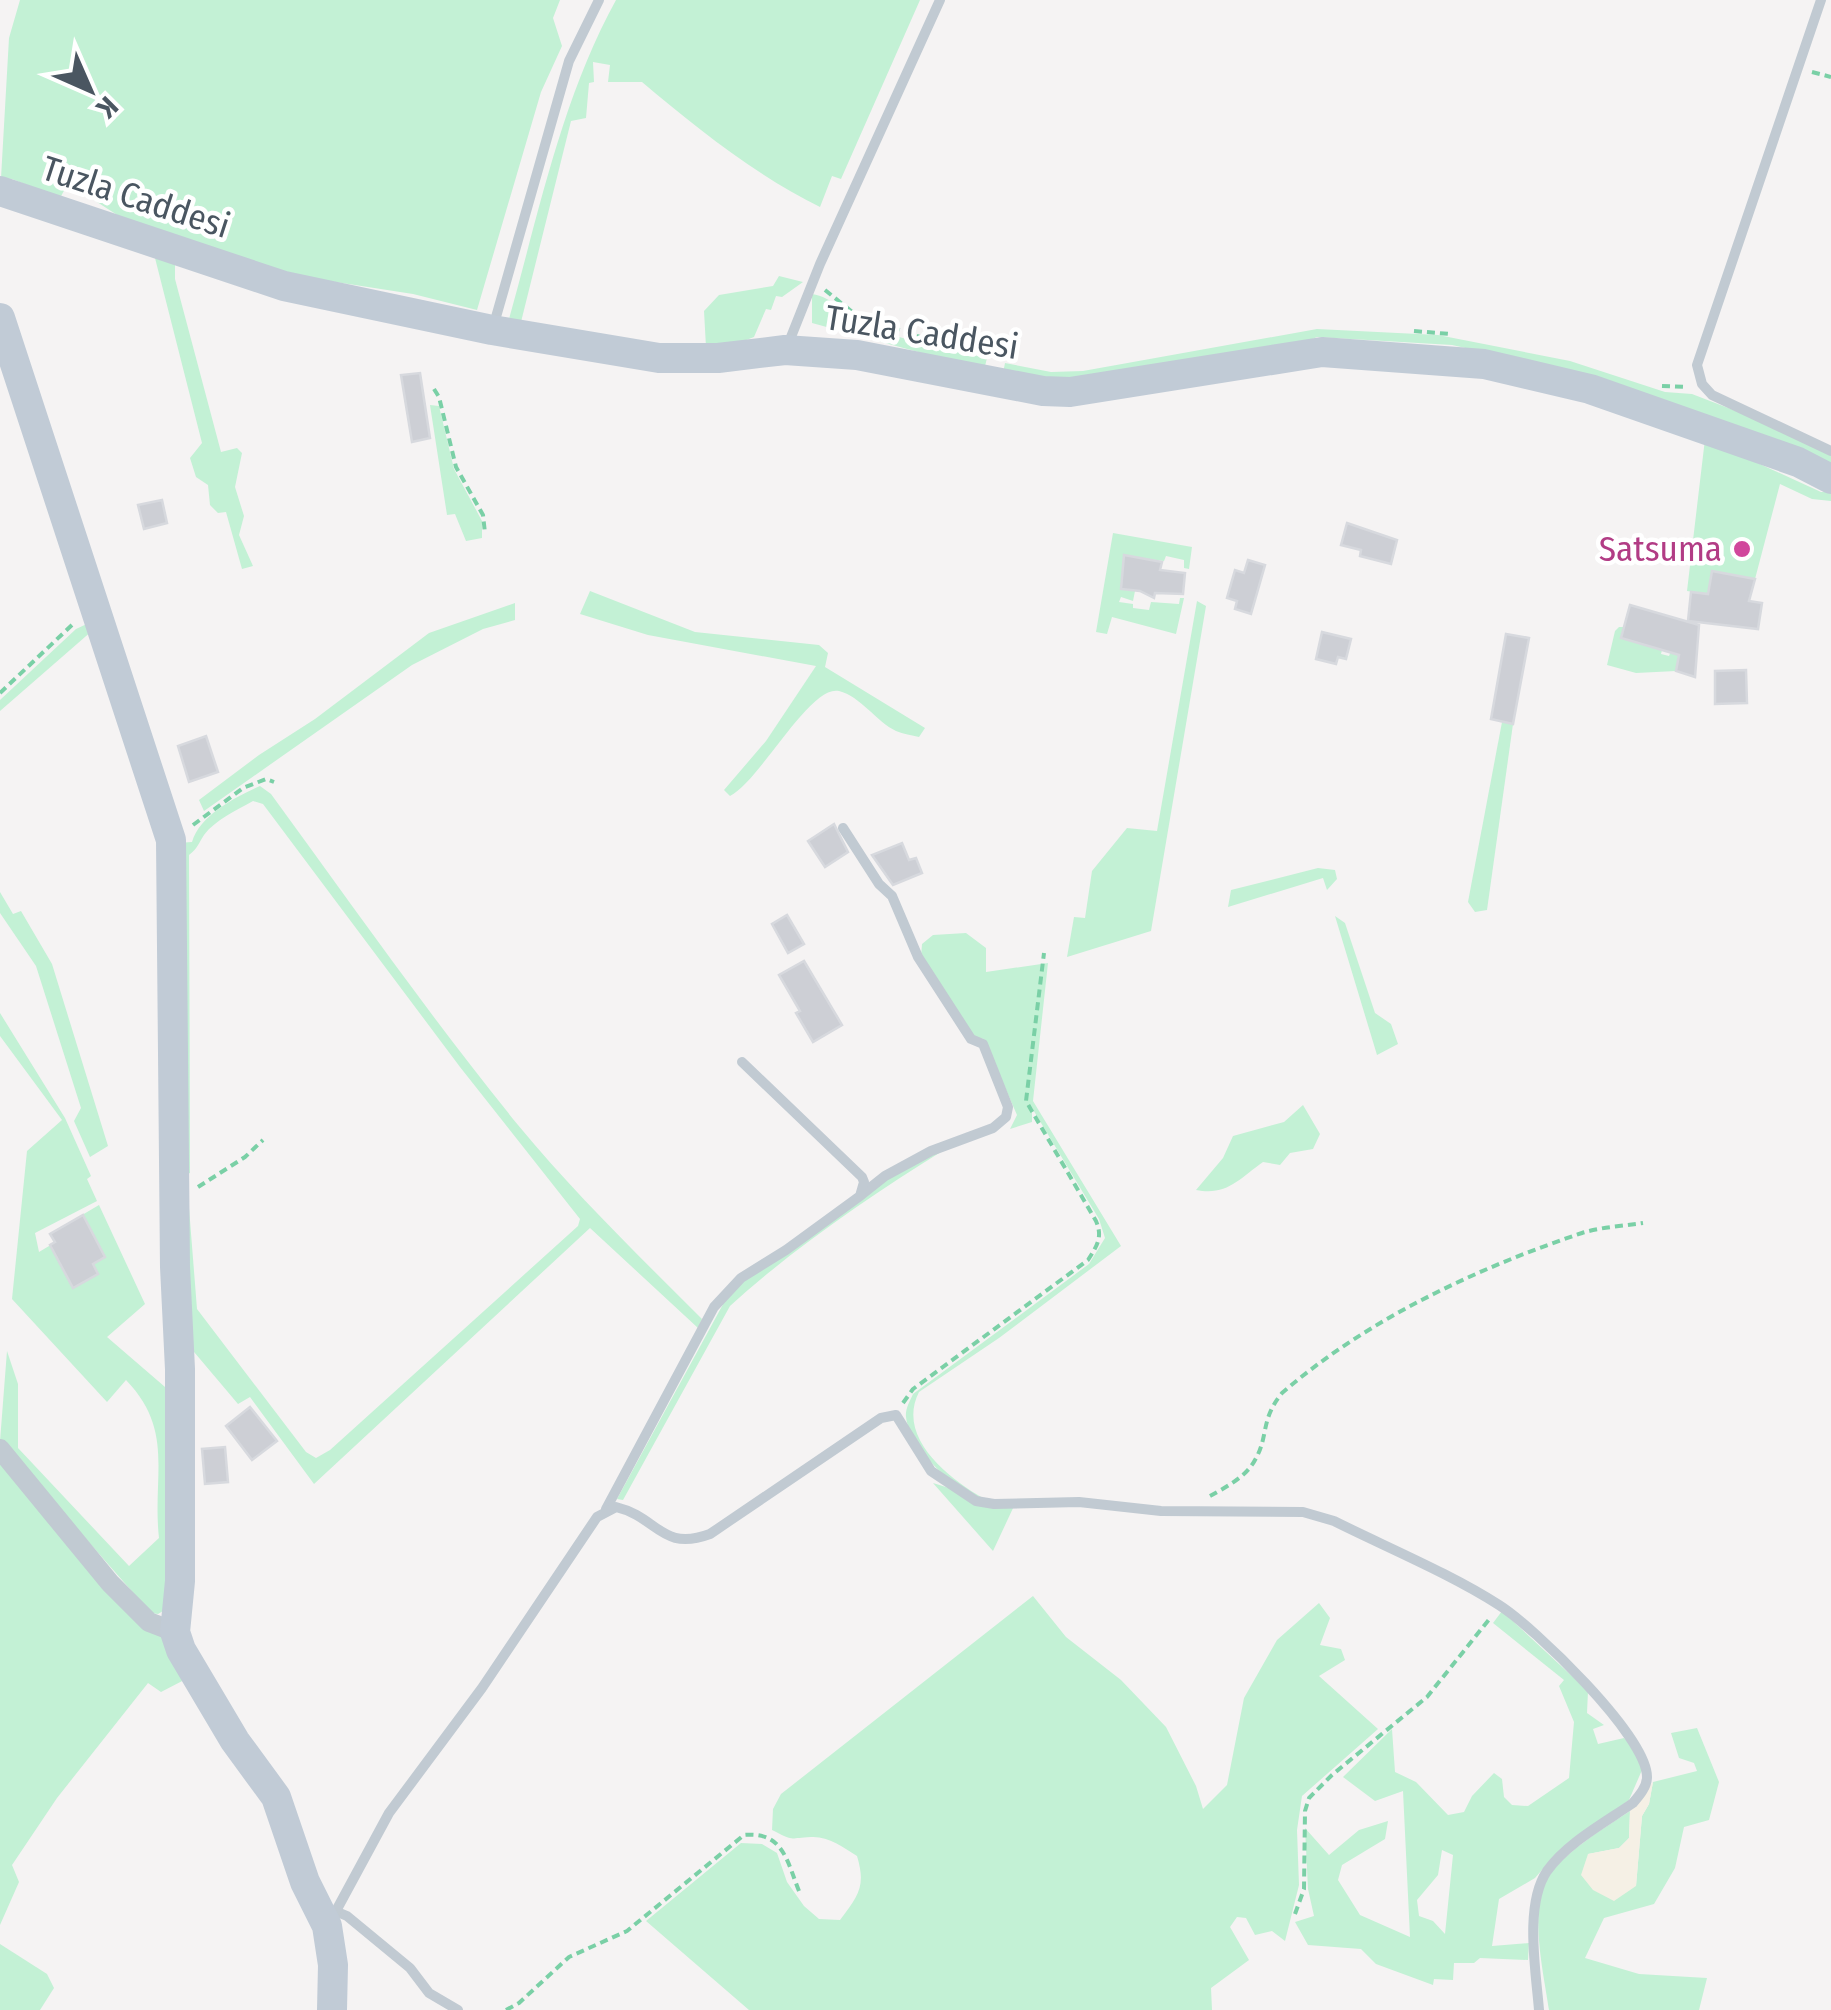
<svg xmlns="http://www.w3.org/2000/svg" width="1831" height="2010" viewBox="0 0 1831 2010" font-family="'Fira Sans Condensed',sans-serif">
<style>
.green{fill:#c3f1d5;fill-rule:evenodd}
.sand{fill:#f5f0e5}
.building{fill:#cdcfd5;stroke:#d7d9de;stroke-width:2.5}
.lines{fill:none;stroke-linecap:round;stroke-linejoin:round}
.path{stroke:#7ad0a6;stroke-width:4;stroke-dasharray:8 5;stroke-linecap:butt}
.lane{stroke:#c1cad2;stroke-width:10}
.street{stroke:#c1cad2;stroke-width:20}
.secondary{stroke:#c1cbd6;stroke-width:30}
.hotel-dot{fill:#d1479c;stroke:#fff;stroke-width:4}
.labels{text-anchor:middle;stroke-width:9;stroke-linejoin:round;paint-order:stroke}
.street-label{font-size:35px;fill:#4a5661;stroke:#fff}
.hotel-label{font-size:35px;fill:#b23c85;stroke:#fff;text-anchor:end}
</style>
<rect width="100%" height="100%" fill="#f5f3f3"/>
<!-- green -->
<g class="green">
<path d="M20,0H560L553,18L562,46L541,92L477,310L413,294L284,274L125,220L83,193L66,187L60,198L12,179L1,178L9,38Z"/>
<path d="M616,0H920L841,179L832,176L820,207C758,177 694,126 642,82H608L610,65L593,62L594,82L589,83L586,118L571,121L521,322L509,319C539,212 562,98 616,0Z"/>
<path d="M155,258L175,264V279L221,452L237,448L242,453L235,487L244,516L239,535L253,566L242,569L226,512L218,513L210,505L208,485L196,477L190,458L202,443Z"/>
<path d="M779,276L803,282L782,297L776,296L771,310L766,309L754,337L731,346L706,347L704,311L719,295L773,286Z"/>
<path d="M812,294C832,297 848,315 866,324C904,342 946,349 987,358L984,370L812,323Z"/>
<path d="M1317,329L1438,335L1570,361L1665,392L1692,394L1788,431L1831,454V473L1608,380L1452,345L1317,337L1303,343L1085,382L1003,373L1005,363L1051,372L1083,371Z"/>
<path d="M430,405L439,406L454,469L482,521V538L466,541L455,514L447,515Z"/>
<path d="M1705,439L1821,492H1829L1831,488V501L1812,499L1780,484L1755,579L1712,571L1708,594L1687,591Z"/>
<path d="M1113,533L1192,547L1189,569L1184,568V560L1166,556L1164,561L1124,556L1121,588L1135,591L1133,601L1121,597L1119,602L1133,604V608L1149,610L1151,602L1179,604L1180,598H1184L1176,634L1112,617L1107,634L1096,632Z"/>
<path d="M590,591L695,632L819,645L828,653L825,667L925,728L919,737C912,735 903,734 896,731C877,722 860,696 839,691C810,684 760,781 730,796L724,790L766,741L816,666L648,635L580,614Z"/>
<path d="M1197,601L1206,606L1151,931L1067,957L1074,917L1085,918L1092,871L1127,828L1157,831Z"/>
<path d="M515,603V620L483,629L412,665L204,811L199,800L259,755L315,719L429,633Z"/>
<path d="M91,622L93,630L0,711V700L76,629Z"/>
<path d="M1619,627H1624L1622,638L1662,650L1661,654L1669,656L1671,651L1679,652L1676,671L1636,673L1607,665L1615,631Z"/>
<path d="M1502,722L1513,724L1487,910L1475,912L1468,902Z"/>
<path d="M260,786L271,794C352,905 431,1018 518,1125C575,1194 639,1256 702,1319L698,1328L590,1228L314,1484L250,1397L238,1404L189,1346V1208L197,1309L306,1452L316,1458L330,1450L578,1226L580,1219L460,1067L263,804L253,801C237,810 215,820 204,835C198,844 198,848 189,855L190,1173L180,1177L177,843L192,842C200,815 236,797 260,786Z"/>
<path d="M1318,868L1335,870L1337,879L1327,890L1323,878L1228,907L1231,890Z"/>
<path d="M0,892L13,914L21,911L52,964L108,1146L90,1157L74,1121L81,1108L36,966L0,913Z"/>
<path d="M1335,916L1345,923L1375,1013L1391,1024L1398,1044L1377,1055Z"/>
<path d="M966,933L986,948V972L1048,963L1033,1101L1121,1246L999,1338L919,1392C896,1437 948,1478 983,1498C955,1493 909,1446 906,1417C905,1409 910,1401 913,1394L1089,1264L1105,1238L1099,1219L1032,1108V1122L1010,1129L1017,1115L984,1039L973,1037L921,957L922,944L933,935Z"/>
<path d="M0,1013L65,1118L91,1176L87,1179L97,1201L35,1233L39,1252L54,1243L50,1234L99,1205L145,1304L107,1337L172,1393L168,1608L158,1614L151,1613L0,1441L7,1351L18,1384V1448L129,1566L159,1538C152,1475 175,1431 126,1380L107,1402L12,1299L27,1151L62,1120L0,1036Z"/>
<path d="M1303,1105L1320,1134L1313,1149L1290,1153L1280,1165L1263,1162C1239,1179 1227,1196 1196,1190L1223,1158L1233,1136L1284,1122Z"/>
<path d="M944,1150C870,1196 795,1247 730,1306L623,1500L617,1499L727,1297L740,1284L888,1176Z"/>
<path d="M0,1461L162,1637L188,1678L161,1692L148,1683L57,1798L12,1865L19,1882L0,1925Z"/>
<path d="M933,1483L949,1488L972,1503L1014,1506L993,1551Z"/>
<path d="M1033,1596L1066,1637L1121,1680L1166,1727L1196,1786L1203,1809L1227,1785L1244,1698L1277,1640L1319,1603L1330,1618L1320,1645L1341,1649L1345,1660L1319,1676L1378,1729L1302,1796L1297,1830L1299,1885L1285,1941L1272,1931L1255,1935L1246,1918L1237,1917L1230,1927L1249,1960L1211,1988L1212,2010H749L646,1921L741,1843L762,1844L777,1853L787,1882L804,1906L819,1919L840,1920C859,1895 866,1886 857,1856C843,1847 828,1836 811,1837C787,1838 796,1842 772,1830L773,1809L781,1794Z"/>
<path d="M1502,1611L1588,1691L1587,1713L1604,1725L1593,1729L1598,1744L1624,1738L1633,1747L1642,1770L1629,1800L1556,1854L1535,1878L1499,1899L1492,1946L1529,1943L1528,1960L1480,1958L1474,1963H1454L1453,1980L1434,1979L1433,1985L1376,1964L1361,1949L1308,1945L1295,1922L1314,1916L1308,1889L1305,1828L1329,1855L1359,1830L1388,1821L1385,1839L1342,1865L1338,1880L1360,1915L1410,1937L1403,1791L1375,1801L1343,1777L1392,1729L1395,1772L1416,1782L1448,1815L1464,1812L1472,1796L1494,1773L1502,1779L1504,1797L1512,1805L1528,1806L1569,1778L1574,1722L1559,1686L1564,1680L1493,1623ZM1442,1850L1453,1855L1445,1934L1433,1921L1419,1916L1417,1900L1438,1875Z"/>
<path d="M1697,1728L1719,1782L1709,1820L1684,1827L1675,1868L1654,1904L1604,1918L1585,1958L1639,1974L1707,1978L1699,2010H1549C1544,1975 1530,1917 1545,1883C1558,1855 1605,1828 1630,1811L1629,1838L1619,1848L1588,1854L1636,1886L1642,1816L1649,1804L1653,1782L1697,1771L1694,1763L1679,1758L1671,1733Z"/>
<path d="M0,1944L47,1974L54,1988L40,2010H0Z"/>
</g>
<!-- sand -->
<path class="sand" d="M1653,1782L1649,1804L1642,1816L1636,1886L1614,1901L1593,1890L1581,1875L1588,1854L1619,1848L1629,1838L1630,1811Z"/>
<!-- building -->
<g class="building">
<path d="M420,373L430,438L412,442L401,375Z"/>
<path d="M162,500L167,523L144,529L138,505Z"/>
<path d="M1347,523L1397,540L1391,564L1360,556L1361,550L1341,545Z"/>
<path d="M1124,555L1162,562L1160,570L1185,573L1183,594L1155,593L1154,598L1140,591L1121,589Z"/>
<path d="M1248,560L1265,565L1251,614L1235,609L1237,601L1227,598L1235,570L1244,573Z"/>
<path d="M1712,571L1755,579L1749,601L1762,603L1758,629L1688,621L1691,592L1708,594Z"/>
<path d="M1630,605L1699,625L1695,677L1676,671L1679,655L1621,638Z"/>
<path d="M1322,632L1351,639L1346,659L1338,657L1336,664L1316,659Z"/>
<path d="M1506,634L1529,638L1513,724L1491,719Z"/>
<path d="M1746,670L1747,703L1715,704V671Z"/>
<path d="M206,736L218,772L189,782L178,746Z"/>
<path d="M834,824L848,852L825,867L808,841Z"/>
<path d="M902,843L909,860L916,858L922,873L893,885L872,855Z"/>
<path d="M787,915L804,944L788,953L772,924Z"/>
<path d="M804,961L842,1025L813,1042L796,1013L800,1011L779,975Z"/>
<path d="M83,1215L105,1257L93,1264L98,1274L73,1288L50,1245L55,1242L50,1234Z"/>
<path d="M250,1407L277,1441L252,1460L226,1426Z"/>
<path d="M225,1447L228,1482L205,1484L202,1449Z"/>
</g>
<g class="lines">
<!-- path -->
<g class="path">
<path d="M1812,72L1831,77"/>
<path d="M825,290L856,315L932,341"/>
<path d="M1414,331L1450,334"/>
<path d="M1662,386L1687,387"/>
<path d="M434,389L439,397L456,467L483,515L485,533"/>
<path d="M0,693L73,624"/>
<path d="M193,825L243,788L266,779L274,782"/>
<path d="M198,1187L245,1157L263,1140"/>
<path d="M903,1403L913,1389L1088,1260C1097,1246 1103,1237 1096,1221L1026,1101L1044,953"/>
<path d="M1210,1496C1226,1487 1246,1477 1255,1460C1269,1436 1260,1420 1282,1393C1366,1320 1477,1268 1582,1233C1601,1227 1623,1226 1643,1223"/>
<path d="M1295,1914L1304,1889L1305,1811L1309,1798L1332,1775L1427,1697L1491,1617"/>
<path d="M506,2010L519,2003L569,1957L627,1931L744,1835C783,1831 787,1861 799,1891"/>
</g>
<!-- lane -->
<g class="lane">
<path d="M1821,0L1697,365L1702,384L1712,395L1831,451"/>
<path d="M494,324L569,61L599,0"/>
<path d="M787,347L820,264L940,0"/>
<path d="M843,828L879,884L892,896L918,957L971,1039L983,1044L1008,1107L1006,1117L993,1128L931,1151L885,1176L861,1195"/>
<path d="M606,1509L714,1307L741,1278L786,1250L860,1196L864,1182L862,1177L742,1062"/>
<path d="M335,1911L347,1916L410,1968L429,1993L458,2010"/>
<path d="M330,1922L389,1813L482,1688L597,1517L616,1507C658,1517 661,1552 710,1534L881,1418L896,1415L931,1471L976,1501L994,1504L1079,1502L1161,1511L1303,1512L1334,1521C1386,1547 1451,1574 1499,1605C1534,1627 1647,1736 1647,1777C1647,1787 1639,1796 1633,1803C1604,1823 1567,1843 1547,1871C1524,1905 1536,1971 1539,2010"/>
</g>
<!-- street -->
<path class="street" d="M0,1449L110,1583L149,1622L175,1632"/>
<!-- secondary -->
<g class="secondary">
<path d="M0,191L284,286L492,330L659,358H718L785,350L857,355L1043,391L1070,392L1322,352L1484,364L1590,389L1798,462L1831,479"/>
<path d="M0,318L171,840L175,1267L180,1369V1581L175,1632L181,1650L235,1741L276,1797L305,1882L327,1926L333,1965L332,2010"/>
</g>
</g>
<!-- markers -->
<circle class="hotel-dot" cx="1742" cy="549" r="10"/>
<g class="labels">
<!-- street labels -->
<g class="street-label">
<text transform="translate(136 197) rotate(18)" y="12">Tuzla Caddesi</text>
<text transform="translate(922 332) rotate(9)" y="12">Tuzla Caddesi</text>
</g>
<!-- hotel labels -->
<g class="hotel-label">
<text x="1722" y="561">Satsuma</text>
</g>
</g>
<!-- north arrow -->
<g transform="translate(90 90) rotate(135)" stroke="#ffffff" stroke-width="8" paint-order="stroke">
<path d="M0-8L18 38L0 25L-18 38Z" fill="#4a5661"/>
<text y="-15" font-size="28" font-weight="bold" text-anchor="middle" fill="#4a5661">K</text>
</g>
</svg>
